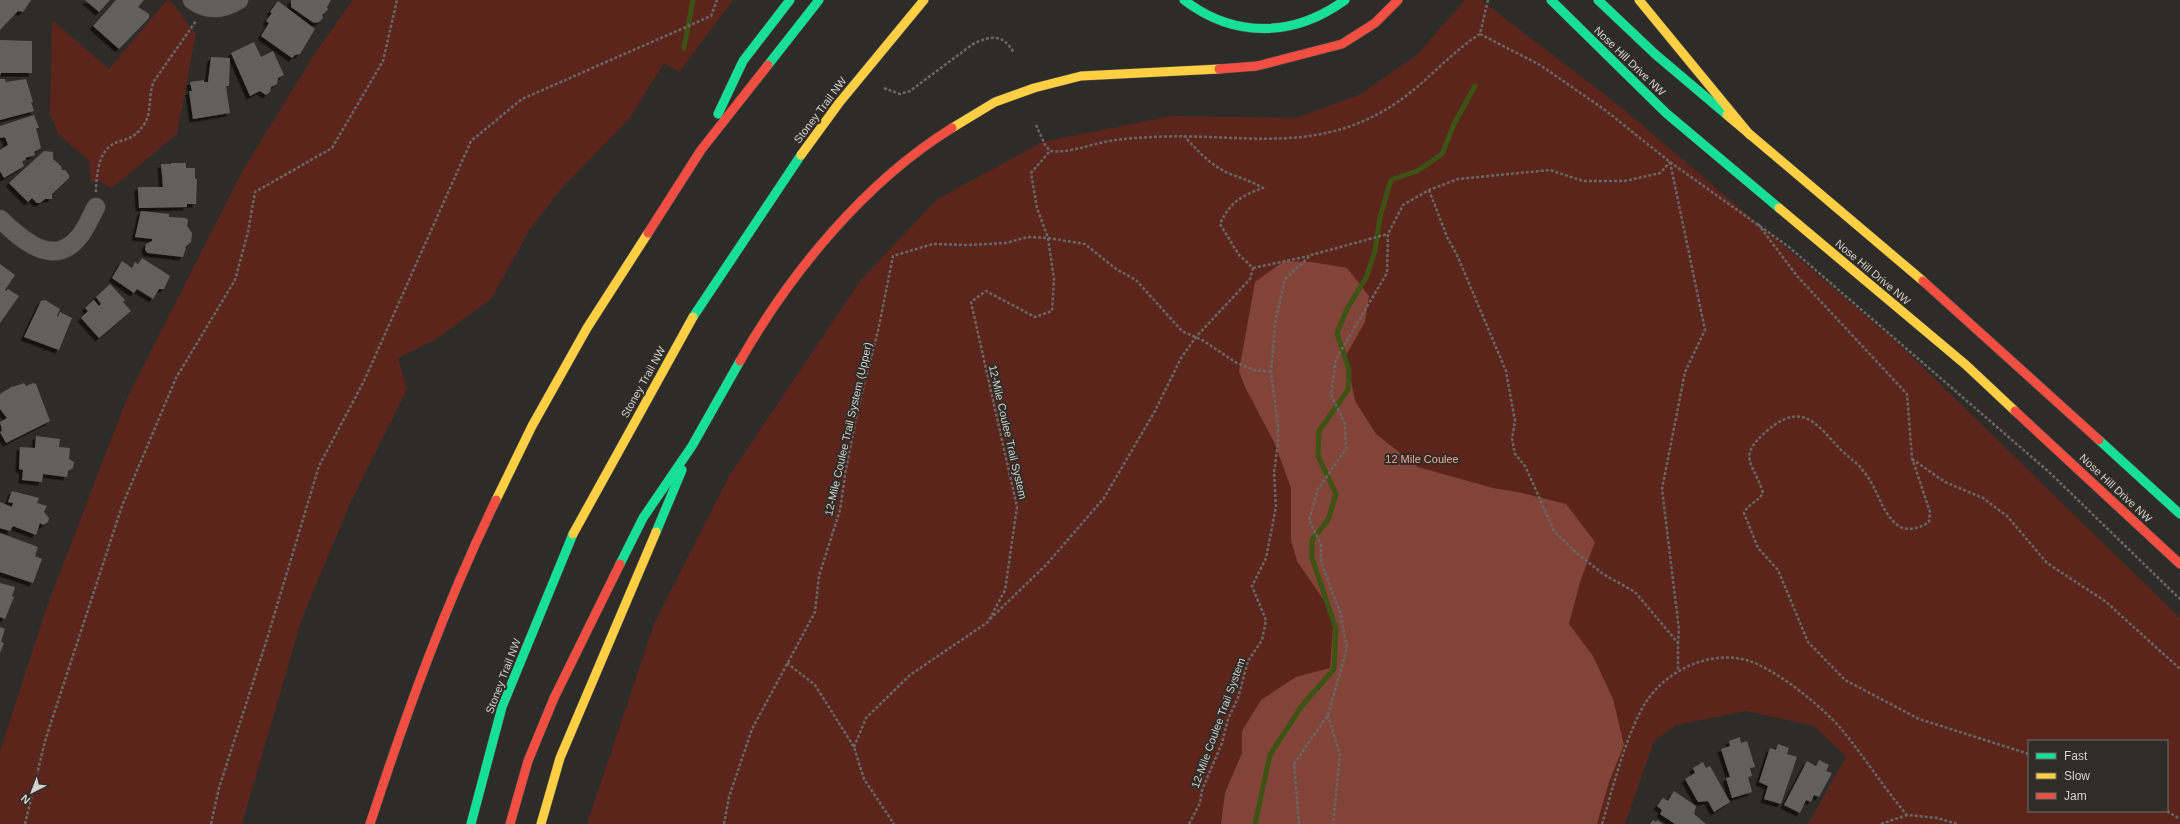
<svg xmlns="http://www.w3.org/2000/svg" width="2180" height="824" viewBox="0 0 2180 824" font-family="Helvetica,sans-serif">
<style>
.green{fill:#5c251b;fill-rule:evenodd}
.forest{fill:#824438}
.lines{fill:none;stroke-linecap:round;stroke-linejoin:round}
.stream{stroke:#3c5314;stroke-width:5}
.building{fill:#62615e;filter:url(#shadow)}
.street-casing{stroke:#4b4a47;stroke-width:19}
.fast-casing{stroke:#4b4a47;stroke-width:10}
.slow-casing{stroke:#4b4a47;stroke-width:10}
.jam-casing{stroke:#4b4a47;stroke-width:10}
.path{stroke:#686764;stroke-width:2.5;stroke-dasharray:3 2;stroke-linecap:butt}
.street{stroke:#615f5d;stroke-width:18}
.fast{stroke:#16e098;stroke-width:9}
.slow{stroke:#ffcf43;stroke-width:9}
.jam{stroke:#f24e42;stroke-width:9}
.labels{text-anchor:middle;stroke-width:4;stroke-linejoin:round;paint-order:stroke}
.street-label{font-size:11px;fill:#d3d1cd;stroke:#302c27}
.park-label{font-size:11px;fill:#fca896;stroke:#302c27}
</style>
<defs>
<filter id="shadow"><feDropShadow dx="-3.5" dy="3.5" stdDeviation="0" flood-color="#0009"/></filter>
</defs>
<rect width="100%" height="100%" fill="#2e2c29"/>
<!-- green -->
<g class="green">
<path d="M167,0C181,7 184,24 196,33L177,134L112,188L101,182H91L89,160L59,135L50,114L52,20L109,69Z"/>
<path d="M353,0H733L679,72L664,63L629,119L561,189L530,229L491,299L436,339L398,358L407,389L348,508L301,621L242,824H0V751L46,609L127,398L243,170L315,53Z"/>
<path d="M1465,0H1481L1622,108L1898,343L2180,618V824H1808L1846,757L1814,726L1746,711L1676,725L1654,741L1625,824H587L654,624L729,476L860,281L936,200L1042,142L1172,116L1296,118L1361,94L1417,55ZM2029,741H2167V811H2029Z"/>
</g>
<!-- forest -->
<path class="forest" d="M1284,261L1312,262L1347,268L1369,296L1365,322L1346,355L1355,401L1376,434L1418,467L1493,488L1518,492L1566,504L1595,542L1580,582L1569,624L1593,656L1613,699L1624,745L1609,782L1597,824H1221L1225,793L1242,753V731L1261,700L1296,677L1330,668L1334,615L1297,561L1291,540V488L1275,444L1245,387L1239,371L1255,282Z"/>
<g class="lines">
<!-- stream -->
<g class="stream">
<path d="M684,48L693,0"/>
<path d="M1255,824L1270,755L1301,707L1334,669L1336,629L1312,558V540L1328,520L1336,494L1318,456L1319,431L1348,390L1349,370L1337,333L1348,307L1366,278L1375,251L1380,217L1391,180L1417,171L1442,154L1454,124L1475,86"/>
</g>
</g>
<!-- building -->
<g class="building">
<path d="M0,0H31L23,12L18,11L0,30Z"/>
<path d="M85,0H110L99,12Z"/>
<path d="M116,0H144L138,7L149,14V18L119,49L93,26Z"/>
<path d="M291,0H331L327,7L328,10L322,15L323,18L319,22L314,23L291,7Z"/>
<path d="M278,1L315,29L300,54L295,55L292,58L261,36L269,23L266,21L272,13L270,12Z"/>
<path d="M0,40L32,41V73H1L0,76Z"/>
<path d="M254,42L261,57L273,51L284,75L278,78L277,84L271,87L270,92L266,95L260,91L250,96L231,53Z"/>
<path d="M211,57L230,58L229,86H226L230,113L193,119L189,91H192L190,82L204,80V82H208Z"/>
<path d="M0,79H5L6,82L26,79L33,102H31L34,111L0,120Z"/>
<path d="M34,115L39,128H36L41,148L34,152L35,155L25,158L26,160L22,161L24,166L4,178L0,171V150L8,145L5,137L0,138V126Z"/>
<path d="M44,151L53,152V159L61,166L62,170H65L69,175V178L52,194V199H45L40,203H37L32,198L28,202L9,183Z"/>
<path d="M171,163H186V168H195V179H197L196,204H187V207L139,208L138,187H163L161,164H171Z"/>
<path d="M141,211L169,214V217L186,218L188,220L187,226L192,233L191,242L185,247L186,248L183,257L148,253L145,250L146,244L152,241V239L135,237Z"/>
<path d="M142,258L170,276L164,289H159L153,299L137,289L134,293L112,278L122,261L132,268L135,262L138,264Z"/>
<path d="M0,264L15,275L5,290L6,291L8,289L19,296L0,323Z"/>
<path d="M110,284L125,300L123,302L131,311L99,338L81,318L88,311L85,308L94,300L99,306L101,304L96,297Z"/>
<path d="M45,300L60,309L57,316L58,317L60,312L72,318L59,350L24,337L41,301Z"/>
<path d="M24,383L26,386L33,383L36,384L50,421L6,443L0,432L2,431L0,422L7,418L0,409V394L13,386V387Z"/>
<path d="M36,436L60,439L59,447L70,448L69,459L74,462L73,468L68,471L67,477L43,474L42,482L22,480L23,470L19,469L20,447L35,448Z"/>
<path d="M12,491L39,498L37,503L47,506L44,512L49,518L48,522L43,525L40,523L36,535L13,526L10,531L0,528V502L12,507L13,503L8,502Z"/>
<path d="M0,533L38,547L35,556L42,559L33,583L0,572Z"/>
<path d="M0,583L15,587L12,596L14,597L5,619L0,617Z"/>
<path d="M0,627L5,629L1,642L4,643L0,653Z"/>
<path d="M1740,737L1741,743L1747,741L1755,767L1750,768L1752,776L1748,777L1752,792L1732,798L1726,778L1730,777L1721,749L1730,746L1729,741Z"/>
<path d="M1778,744L1789,748L1787,754L1797,757L1781,804L1764,799L1768,786L1759,782L1770,748L1776,750Z"/>
<path d="M1819,760L1829,765L1826,771L1832,773L1819,797L1814,795L1811,802L1806,800L1800,813L1784,805L1807,761L1816,766Z"/>
<path d="M1703,762L1706,768L1710,766L1730,802L1714,812L1708,801L1698,802L1685,779L1695,773L1693,768Z"/>
<path d="M1674,791L1696,806L1694,814L1706,824H1675L1660,814L1662,810L1657,806L1663,798L1668,801Z"/>
<path d="M1653,820L1656,822L1657,820L1663,824H1650Z"/>
</g>
<g class="lines">
<defs>
<g id="street">
<path d="M192,0C207,11 223,10 239,0"/>
<path d="M0,219C21,239 53,269 79,237C86,229 91,216 96,207"/>
</g>
<g id="fast">
<path d="M1184,0C1235,39 1294,37 1345,0"/>
<path d="M1551,0L1666,113L1779,208"/>
<path d="M1598,0L1655,54L1727,115"/>
<path d="M768,65L819,0"/>
<path d="M718,114L743,61L790,0"/>
<path d="M693,317L801,155"/>
<path d="M2099,440L2180,514"/>
<path d="M656,532L682,470"/>
<path d="M620,564L643,518L692,446L740,361"/>
<path d="M471,824L502,707L573,534"/>
</g>
<g id="slow">
<path d="M1639,0L1750,135"/>
<path d="M1727,115L1923,281"/>
<path d="M952,128L995,102L1034,88L1081,76L1219,69"/>
<path d="M801,155L839,103L924,0"/>
<path d="M1779,208L1966,365L2015,411"/>
<path d="M496,500L532,426L587,328L648,233"/>
<path d="M573,534L693,317"/>
<path d="M541,824L560,758L656,532"/>
</g>
<g id="jam">
<path d="M1219,69L1257,66L1342,44L1375,23L1398,0"/>
<path d="M648,233L701,150L768,65"/>
<path d="M1923,281L2099,440"/>
<path d="M740,361C791,272 865,182 952,128"/>
<path d="M2015,411L2180,564"/>
<path d="M370,824C406,714 445,605 496,500"/>
<path d="M510,824L528,761L554,698L620,564"/>
</g>
</defs>
<!-- street casing -->
<use href="#street" class="street-casing"/>
<!-- fast casing -->
<use href="#fast" class="fast-casing"/>
<!-- slow casing -->
<use href="#slow" class="slow-casing"/>
<!-- jam casing -->
<use href="#jam" class="jam-casing"/>
<!-- path -->
<g class="path">
<path d="M1480,34L1540,65L1605,110L1670,162L1789,247L2049,472L2180,599"/>
<path d="M884,88L900,94L910,91L973,44C992,35 1003,34 1014,53"/>
<path d="M1036,125L1045,145L1050,151C1067,153 1083,147 1100,143C1117,139 1134,138 1151,137C1242,132 1317,158 1399,101C1428,81 1450,53 1480,34L1488,0"/>
<path d="M1670,162L1705,330L1685,372L1662,489L1679,630L1678,642"/>
<path d="M1429,190L1447,237L1457,255L1506,371L1515,421L1512,439L1515,454L1525,466L1531,479L1554,531L1573,550L1603,574L1635,592L1678,643V671"/>
<path d="M96,192C96,179 98,157 108,148C121,136 131,145 145,123C152,111 148,94 154,81L196,21"/>
<path d="M1758,224L1797,276L1907,394L1912,458L1930,512L1929,522C1919,529 1904,533 1894,522C1880,508 1877,487 1864,472C1858,463 1848,457 1840,449C1817,424 1802,401 1768,430C1735,458 1754,462 1763,493C1758,502 1748,504 1744,513L1758,548L1778,570L1808,642L1845,680L1919,719L2029,754"/>
<path d="M1253,268L1309,256"/>
<path d="M1912,459L1945,482L1983,498L2007,516L2047,563L2105,601L2180,669"/>
<path d="M990,619L1046,565L1104,498L1155,411L1181,358L1196,337L1250,279L1253,268L1239,255L1220,224C1230,202 1241,196 1263,188C1251,181 1240,178 1228,173C1210,165 1197,150 1184,136"/>
<path d="M787,663L815,685L854,747L864,779L894,824"/>
<path d="M1328,715L1340,755L1333,824"/>
<path d="M854,747L866,718L910,675L988,622L1005,590L1017,507L971,302L986,291L1035,317L1052,311L1054,279L1048,238L1037,208L1031,173L1050,151"/>
<path d="M2167,811L2180,819"/>
<path d="M25,824L45,741L122,506L176,378L235,280L248,232L255,192L332,148L383,61L397,0"/>
<path d="M211,824L219,788L267,639L319,466L364,381L471,141L522,99L711,16L717,0"/>
<path d="M724,824L729,797L752,729L815,612L819,576L840,510L846,469L858,408L878,331L893,256L933,244L967,245L1006,243L1028,237L1048,238L1085,244L1116,269L1136,280L1182,331L1204,341L1235,362L1254,370L1271,372"/>
<path d="M1189,824L1200,803L1202,790L1222,743L1228,719L1238,698L1248,661L1262,640L1266,620L1252,586L1266,558L1276,507L1274,472L1278,444V426L1271,372L1275,323L1285,279L1311,255L1388,234"/>
<path d="M1299,824L1294,764L1328,715L1347,648L1340,612L1321,562V544L1309,520L1318,489L1346,449L1345,424L1331,395L1336,359L1387,273L1388,234L1403,205L1429,190L1458,179L1550,170L1583,181H1625L1660,173L1670,162"/>
<path d="M1602,824C1613,788 1626,734 1646,702C1666,671 1709,650 1746,660C1775,668 1823,707 1843,731C1865,758 1884,788 1907,815L1937,818L1957,824"/>
<path d="M1881,824L1907,815"/>
</g>
<!-- street -->
<use href="#street" class="street"/>
<!-- fast -->
<use href="#fast" class="fast"/>
<!-- slow -->
<use href="#slow" class="slow"/>
<!-- jam -->
<use href="#jam" class="jam"/>
</g>
<g class="labels">
<!-- street labels -->
<g class="street-label">
<text transform="translate(1630 61) rotate(44)" y="4">Nose Hill Drive NW</text>
<text transform="translate(820 110) rotate(-53)" y="4">Stoney Trail NW</text>
<text transform="translate(1873 272) rotate(40)" y="4">Nose Hill Drive NW</text>
<text transform="translate(643 382) rotate(-61)" y="4">Stoney Trail NW</text>
<text transform="translate(848 429) rotate(-77)" y="4">12-Mile Coulee Trail System (Upper)</text>
<text transform="translate(1008 432) rotate(77)" y="4">12-Mile Coulee Trail System</text>
<text transform="translate(2116 488) rotate(43)" y="4">Nose Hill Drive NW</text>
<text transform="translate(503 676) rotate(-69)" y="4">Stoney Trail NW</text>
<text transform="translate(1218 723) rotate(-70)" y="4">12-Mile Coulee Trail System</text>
</g>
<!-- park labels -->
<g class="park-label">
<text x="1422" y="463">12 Mile Coulee</text>
</g>
</g>
<!-- legend -->
<rect x="2028" y="740" width="140" height="72" fill="#302c27" stroke="#716e69"/>
<rect x="2036" y="753" width="20" height="6" fill="#16e098" stroke="#716e69"/>
<text x="2064" y="760" font-size="12" fill="#d3d1cd">Fast</text>
<rect x="2036" y="773" width="20" height="6" fill="#ffcf43" stroke="#716e69"/>
<text x="2064" y="780" font-size="12" fill="#d3d1cd">Slow</text>
<rect x="2036" y="793" width="20" height="6" fill="#f24e42" stroke="#716e69"/>
<text x="2064" y="800" font-size="12" fill="#d3d1cd">Jam</text>
<!-- north arrow -->
<g transform="translate(32 792) rotate(222)" stroke="#302c27" stroke-width="3" paint-order="stroke">
<path d="M0-3L7 15L0 10L-7 15Z" fill="#d3d1cd"/>
<text y="-6" font-size="11" font-weight="bold" text-anchor="middle" fill="#d3d1cd">N</text>
</g>
</svg>
